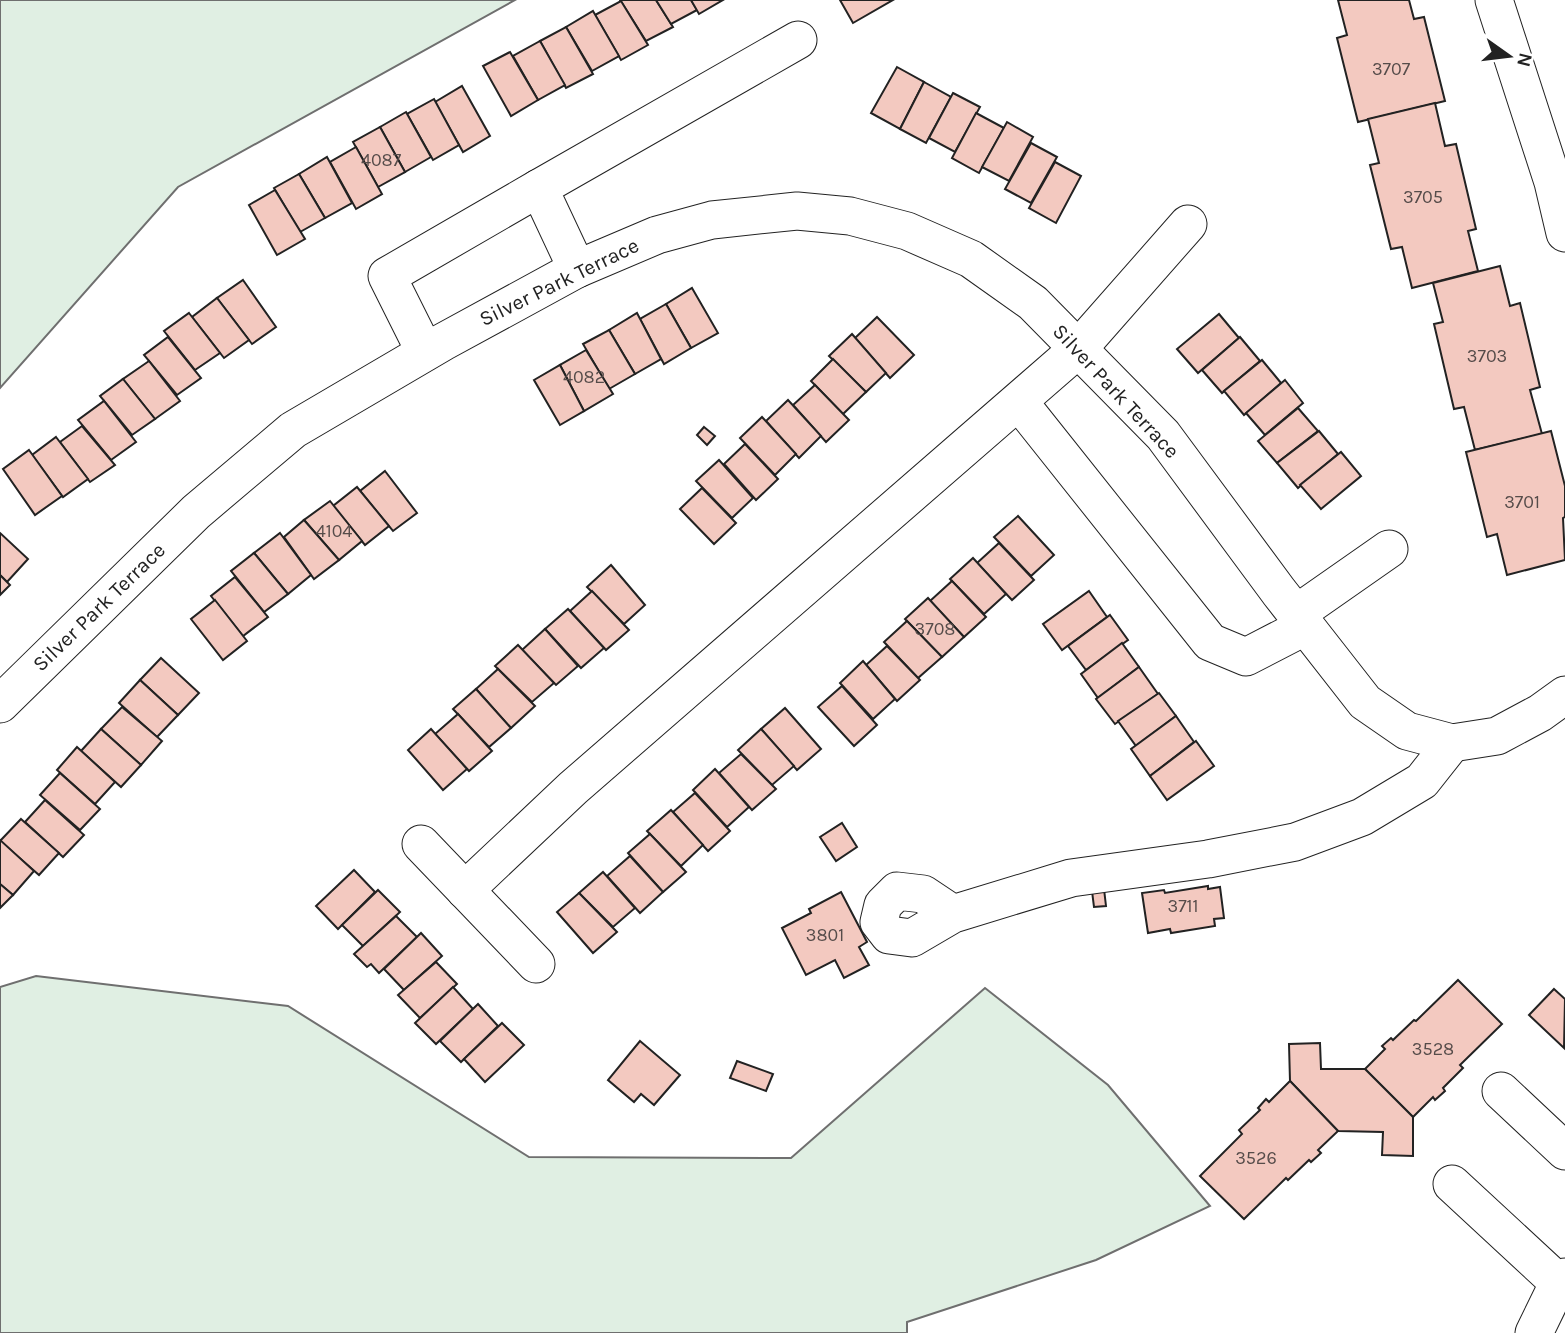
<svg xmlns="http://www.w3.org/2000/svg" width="1565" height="1333" viewBox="0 0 1565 1333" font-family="Karla,sans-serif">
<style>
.green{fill:#e0efe3;stroke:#6f6f6f;stroke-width:2}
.building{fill:#f3c9c0;stroke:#222;stroke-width:2}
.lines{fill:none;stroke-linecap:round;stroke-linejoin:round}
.minor-casing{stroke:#222;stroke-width:39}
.minor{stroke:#fff;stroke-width:37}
.labels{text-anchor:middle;stroke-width:5;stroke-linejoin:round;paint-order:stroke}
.number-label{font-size:18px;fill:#564c4a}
.street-label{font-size:21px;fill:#222;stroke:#fff}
</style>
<rect width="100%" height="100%" fill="#fff"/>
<!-- green -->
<g class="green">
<path d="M0,0H515L178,187L0,388Z"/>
<path d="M36,976L288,1006L529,1157L791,1158L985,988L1108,1085L1210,1206L1096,1260L907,1322V1333H0V987Z"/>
</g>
<!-- building -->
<g class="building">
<path d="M620,0H656L673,27L646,41Z"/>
<path d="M656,0H691L697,10L671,24Z"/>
<path d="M691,0H723L699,14Z"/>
<path d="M840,0H893L853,23Z"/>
<path d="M1338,0H1409L1414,19L1424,17L1445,101L1358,122L1337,38L1347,35Z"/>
<path d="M621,1L648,45L621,60L595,15Z"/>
<path d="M593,11L619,56L592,71L566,27Z"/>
<path d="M566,27L593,74L566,88L540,41Z"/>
<path d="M540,41L565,85L538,100L513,56Z"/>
<path d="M510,52L538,100L511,116L483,66Z"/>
<path d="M897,67L924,82L900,129L871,113Z"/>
<path d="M924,82L951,97L926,143L900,129Z"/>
<path d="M462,86L490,136L463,152L435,102Z"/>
<path d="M953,93L980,107L955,152L929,138Z"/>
<path d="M434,99L459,145L433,160L407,114Z"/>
<path d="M1435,103L1445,146L1456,144L1476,229L1468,231L1478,271L1412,288L1402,247L1391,249L1370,165L1379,163L1368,119Z"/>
<path d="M406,112L431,157L405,172L380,127Z"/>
<path d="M976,113L1004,128L979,173L952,158Z"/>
<path d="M1007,122L1033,137L1009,181L982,167Z"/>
<path d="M380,127L405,172L378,187L353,142Z"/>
<path d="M1031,143L1057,157L1031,203L1005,189Z"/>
<path d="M356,147L382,194L356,209L330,162Z"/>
<path d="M327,157L352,203L325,218L299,174Z"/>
<path d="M1055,162L1081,176L1056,223L1029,208Z"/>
<path d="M299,174L325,218L300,232L274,188Z"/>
<path d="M275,190L305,239L277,255L249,205Z"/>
<path d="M1500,266L1510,306L1520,303L1540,387L1530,390L1542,434L1475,450L1464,407L1454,409L1434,324L1443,322L1433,283Z"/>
<path d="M243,280L276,327L252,344L217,298Z"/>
<path d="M692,288L718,333L691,348L666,304Z"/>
<path d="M217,298L249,340L224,358L192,317Z"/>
<path d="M666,304L691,348L664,364L640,319Z"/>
<path d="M189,313L220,353L195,370L164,331Z"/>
<path d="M637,313L661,359L635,374L609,330Z"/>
<path d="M1219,314L1239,338L1198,373L1177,349Z"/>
<path d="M877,317L914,355L890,378L855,338Z"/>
<path d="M609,330L635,374L609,389L583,344Z"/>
<path d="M852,334L886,373L866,392L829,356Z"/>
<path d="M168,337L201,378L177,395L144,355Z"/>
<path d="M1240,337L1260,361L1222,393L1202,370Z"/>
<path d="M586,350L613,394L584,411L560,365Z"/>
<path d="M833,359L866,392L843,414L811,381Z"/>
<path d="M1262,360L1281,383L1244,415L1224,391Z"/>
<path d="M149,361L180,401L155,419L123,379Z"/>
<path d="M560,365L584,411L560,425L534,380Z"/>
<path d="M123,379L155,419L132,435L100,396Z"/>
<path d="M1285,380L1303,403L1265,435L1246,413Z"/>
<path d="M815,385L849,420L826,442L793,405Z"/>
<path d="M788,400L821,436L799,458L766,421Z"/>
<path d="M104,401L136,442L111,460L78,420Z"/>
<path d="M1298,408L1318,431L1277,463L1258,441Z"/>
<path d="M762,417L796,454L775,475L740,438Z"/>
<path d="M82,426L115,465L90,482L60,442Z"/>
<path d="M704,427L715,436L707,445L697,435Z"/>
<path d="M1319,431L1338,454L1298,488L1277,463Z"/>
<path d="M1551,431L1565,486V517L1563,518L1565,560L1507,575L1497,534L1487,537L1466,452Z"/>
<path d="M56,437L88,479L63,497L32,455Z"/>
<path d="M745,444L778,479L756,500L724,464Z"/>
<path d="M29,450L62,496L35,515L3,469Z"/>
<path d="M1341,452L1361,476L1321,509L1300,485Z"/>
<path d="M719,460L753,498L732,518L696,481Z"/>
<path d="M385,471L417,513L393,531L360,491Z"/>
<path d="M357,487L389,526L365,545L333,506Z"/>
<path d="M702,488L736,523L714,544L680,509Z"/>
<path d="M330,501L362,541L339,560L304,520Z"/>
<path d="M1018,516L1054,555L1031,576L994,537Z"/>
<path d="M304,520L339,560L314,579L284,537Z"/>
<path d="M0,533L28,559L7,582L0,575Z"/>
<path d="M280,533L311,575L288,594L254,553Z"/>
<path d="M999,543L1034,580L1012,600L977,563Z"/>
<path d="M254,553L288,594L264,612L231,571Z"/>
<path d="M973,558L1006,594L984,614L950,579Z"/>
<path d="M611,565L645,605L624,624L587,587Z"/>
<path d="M0,575L10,585L0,595Z"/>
<path d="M235,577L268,617L243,636L211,596Z"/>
<path d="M952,581L986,617L964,637L930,601Z"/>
<path d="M592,591L629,630L606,650L570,611Z"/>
<path d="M1089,591L1107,617L1062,650L1043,624Z"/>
<path d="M928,598L964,637L942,657L905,619Z"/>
<path d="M215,600L247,641L223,660L191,619Z"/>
<path d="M568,609L604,648L581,668L545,629Z"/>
<path d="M1110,615L1128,640L1086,670L1068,646Z"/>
<path d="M907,621L942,657L918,678L884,642Z"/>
<path d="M545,629L578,666L556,685L522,650Z"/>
<path d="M1122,643L1139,667L1098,698L1081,674Z"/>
<path d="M518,645L554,683L532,702L495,666Z"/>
<path d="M887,646L920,680L897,701L866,665Z"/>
<path d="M161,658L199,693L178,715L140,680Z"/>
<path d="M863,661L895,699L873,719L840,683Z"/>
<path d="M1139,667L1158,694L1115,724L1096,699Z"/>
<path d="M498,669L535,706L511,728L476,689Z"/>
<path d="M140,680L178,715L157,737L119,703Z"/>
<path d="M842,686L877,725L854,746L818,707Z"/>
<path d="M476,689L511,728L489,747L453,709Z"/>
<path d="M1159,693L1176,716L1136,746L1118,721Z"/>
<path d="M122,707L162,741L141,765L101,729Z"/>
<path d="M785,708L821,749L797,770L761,729Z"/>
<path d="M458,714L492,751L469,771L435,734Z"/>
<path d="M1176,716L1194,742L1150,776L1131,749Z"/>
<path d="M101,729L141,765L121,787L81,751Z"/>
<path d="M431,729L467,769L443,790L408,750Z"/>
<path d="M761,729L794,766L772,785L738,750Z"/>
<path d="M1196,741L1214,766L1167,800L1150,776Z"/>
<path d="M77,747L115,782L95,804L57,770Z"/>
<path d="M741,754L776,789L752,810L719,773Z"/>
<path d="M715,769L749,807L727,827L693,790Z"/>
<path d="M60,773L100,809L80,830L40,795Z"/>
<path d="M695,793L730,831L708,851L673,812Z"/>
<path d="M45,800L84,835L63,857L25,822Z"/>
<path d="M671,810L703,845L681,866L647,831Z"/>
<path d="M21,819L59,853L39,875L0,841Z"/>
<path d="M842,823L857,847L836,861L820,837Z"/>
<path d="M650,834L686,872L663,892L628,853Z"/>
<path d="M0,840L34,871L13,895L0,884Z"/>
<path d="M630,856L663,892L640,913L607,876Z"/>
<path d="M354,870L375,892L338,929L316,906Z"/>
<path d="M603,872L635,908L613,927L579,893Z"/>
<path d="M0,884L13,895L0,908Z"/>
<path d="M1208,886V889L1220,887L1224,918L1214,919L1215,926L1171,933L1170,929L1148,933L1142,893L1164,890L1165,893Z"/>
<path d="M1104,889L1106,906L1094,907L1092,891Z"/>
<path d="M378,890L400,912L363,946L342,925Z"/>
<path d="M841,892L867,942L859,947L869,965L844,978L835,960L806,975L782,928L811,913L809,909Z"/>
<path d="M579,893L617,932L593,953L557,912Z"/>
<path d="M396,916L417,937L379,973L371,964L367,967L354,954Z"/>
<path d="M421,933L442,956L404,990L384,969Z"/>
<path d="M436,962L457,984L420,1018L398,995Z"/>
<path d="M1458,980L1502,1024L1460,1065L1463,1068L1443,1088L1445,1091L1435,1100L1433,1097L1413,1117L1365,1069L1385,1049L1382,1046L1391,1038L1393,1040L1414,1020L1416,1021Z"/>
<path d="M453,987L473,1009L436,1044L415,1023Z"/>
<path d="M1554,989L1565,999L1564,1048L1529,1015Z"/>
<path d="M478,1004L498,1026L461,1062L440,1041Z"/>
<path d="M502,1023L524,1045L485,1082L464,1059Z"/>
<path d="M640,1041L680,1075L654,1105L641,1094L634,1102L608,1080Z"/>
<path d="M1320,1043L1321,1069H1365L1413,1117V1156L1382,1155L1383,1132L1338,1131L1290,1081L1289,1044Z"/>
<path d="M737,1061L773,1074L766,1091L730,1078Z"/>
<path d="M1290,1081L1338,1131L1318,1150L1321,1153L1311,1162L1309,1160L1288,1180L1286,1178L1244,1219L1200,1176L1242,1134L1239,1130L1260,1110L1258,1108L1266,1099L1269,1102Z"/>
</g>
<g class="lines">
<defs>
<g id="minor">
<path d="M1494,0L1553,182L1565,233"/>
<path d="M577,269L539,188L798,40"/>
<path d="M425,352L387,276L539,188"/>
<path d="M1019,402L1210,642L1246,657L1306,626"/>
<path d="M1296,614L1389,549"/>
<path d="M0,704L196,512L293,430L443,342L577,269L657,235L712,220L797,211L850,216L907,231L971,259L1033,303L1163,435L1279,592L1365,702L1407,731L1452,743L1497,736L1540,713L1565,695"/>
<path d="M421,844L536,964"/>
<path d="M465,890L573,788L1078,349L1188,224"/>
<path d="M953,914L923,894L897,891L883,905L879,922L889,935L912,938L953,914L1071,878L1208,859L1295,842L1362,817L1422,781L1452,743"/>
<path d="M1501,1091L1565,1151"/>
<path d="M1452,1184L1560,1284"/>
<path d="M1534,1333L1553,1294L1565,1277"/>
</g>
</defs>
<!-- minor casing -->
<use href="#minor" class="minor-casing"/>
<!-- minor -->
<use href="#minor" class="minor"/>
</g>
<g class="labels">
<!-- number labels -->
<g class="number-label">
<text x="1391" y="75">3707</text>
<text x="381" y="166">4087</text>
<text x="1423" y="203">3705</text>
<text x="1487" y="362">3703</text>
<text x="584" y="383">4082</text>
<text x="1522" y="508">3701</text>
<text x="334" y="537">4104</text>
<text x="935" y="635">3708</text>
<text x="1183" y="912">3711</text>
<text x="825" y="941">3801</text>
<text x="1433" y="1055">3528</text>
<text x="1256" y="1164">3526</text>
</g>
<!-- street labels -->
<g class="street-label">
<text transform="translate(559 282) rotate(-26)" y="7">Silver Park Terrace</text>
<text transform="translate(1116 391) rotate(47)" y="7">Silver Park Terrace</text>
<text transform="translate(99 607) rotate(-44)" y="7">Silver Park Terrace</text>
</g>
</g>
<!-- north arrow -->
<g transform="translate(1509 56) rotate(104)" stroke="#ffffff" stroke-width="5" paint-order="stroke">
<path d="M0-5L12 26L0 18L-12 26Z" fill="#222222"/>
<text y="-10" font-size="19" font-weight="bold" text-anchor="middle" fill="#222222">N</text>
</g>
</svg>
